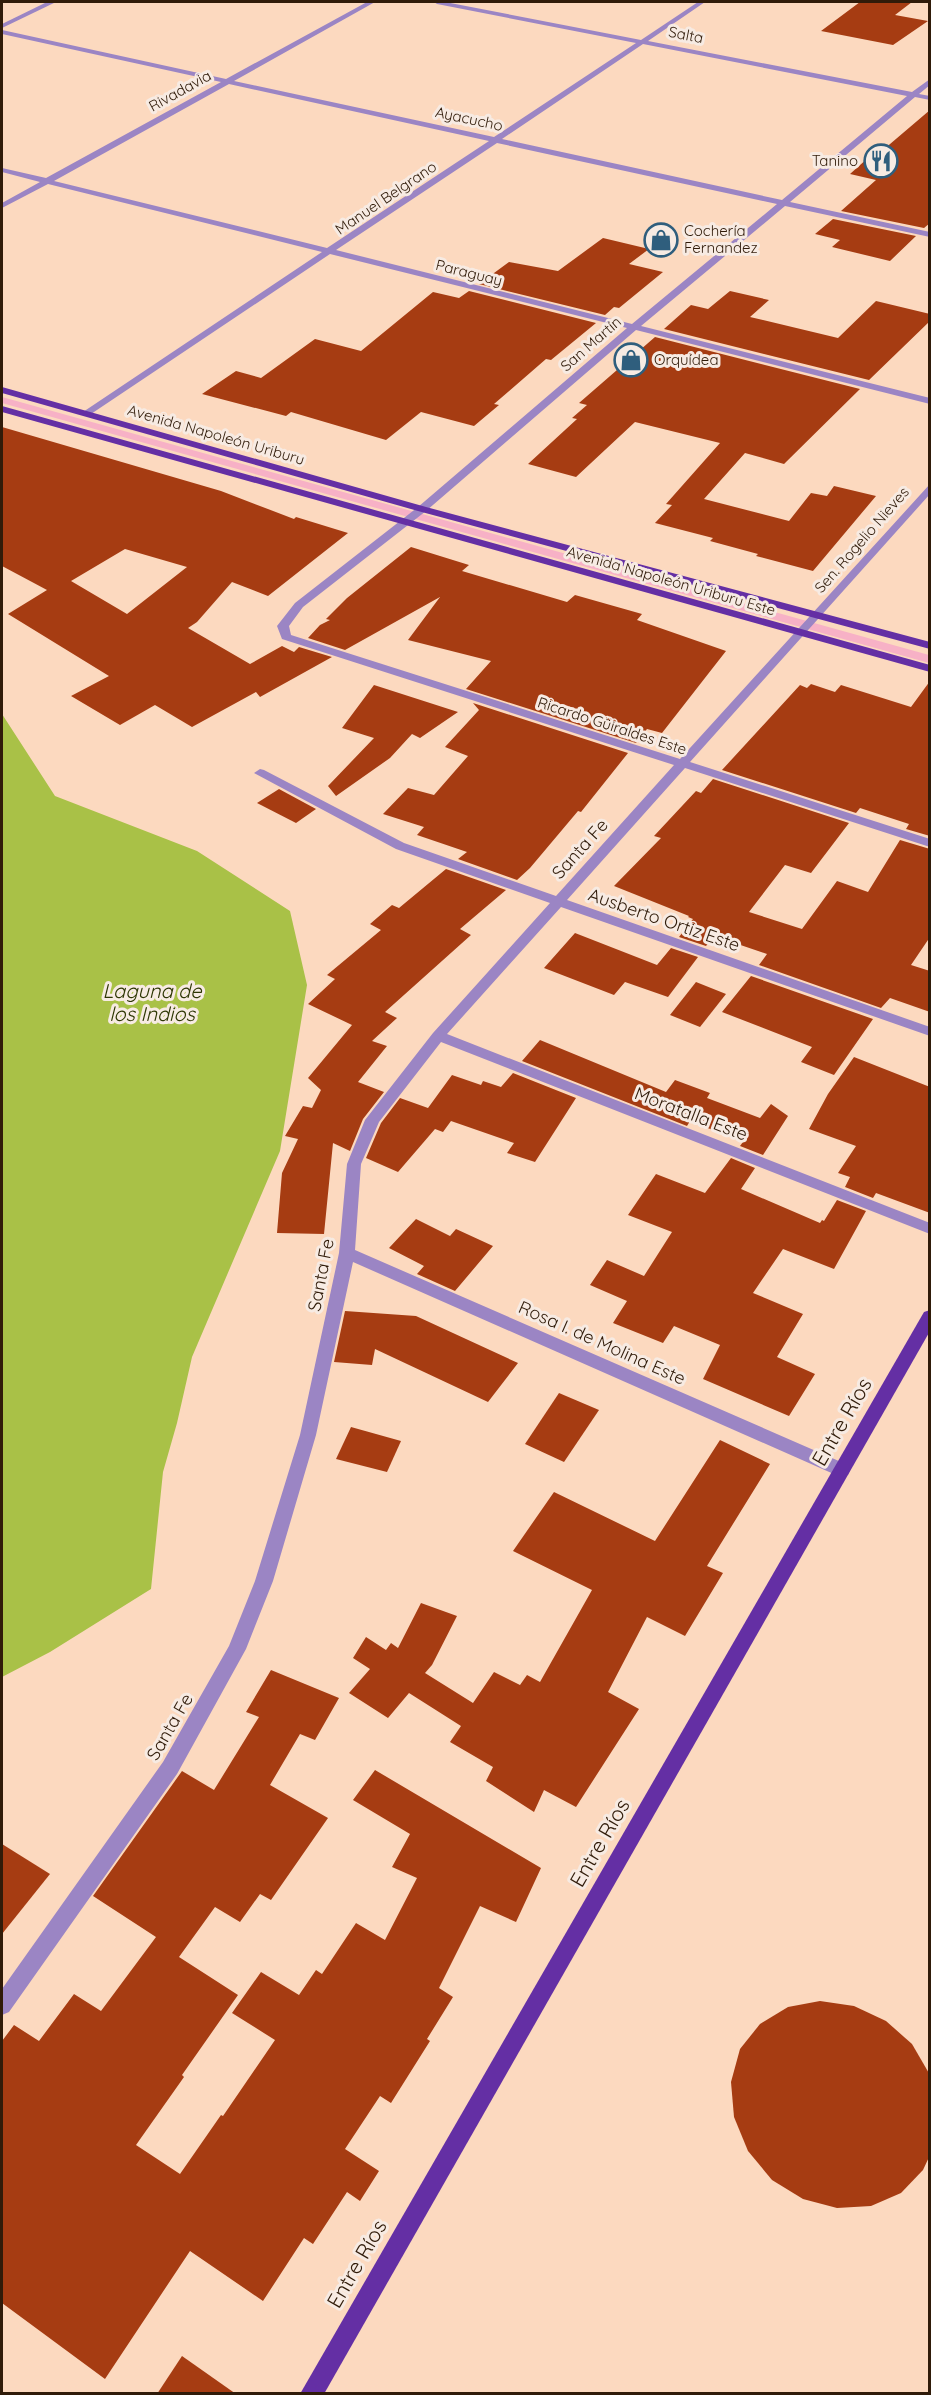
<svg xmlns="http://www.w3.org/2000/svg" width="931" height="2395" viewBox="0 0 931 2395" font-family="Quicksand,sans-serif">
<style>
.green{fill:#f7b1c6}
.water{fill:#a9c147}
.building{fill:#a63c12;fill-rule:evenodd}
.lines{fill:none;stroke-linecap:round;stroke-linejoin:round}
.minor{fill:#9b85c4;fill-rule:evenodd}
.major{fill:#642fa4;fill-rule:evenodd}
.labels{text-anchor:middle;stroke-width:6;stroke-linejoin:round;paint-order:stroke}
.far-street-label{font-size:15px;fill:#301b09;stroke:#f7ebe3}
.far-poi-label{font-size:15px;fill:#301b09;stroke:#f7ebe3;text-anchor:start}
.street-label{font-size:18px;fill:#301b09;stroke:#f7ebe3}
.water-label{font-size:20px;font-style:italic;fill:#2d3603;stroke:#f7ebe3}
.near-street-label{font-size:21px;fill:#301b09;stroke:#f7ebe3}
</style>
<rect width="100%" height="100%" fill="#fcd9bf"/>
<!-- green -->
<path class="green" d="M2,397L929,655V663L2,403Z"/>
<!-- water -->
<path class="water" d="M2,714L55,796L197,851L290,911L307,985L280,1151L192,1357L177,1423L163,1472L151,1589L50,1652L2,1677Z"/>
<!-- building -->
<g class="building">
<path d="M860,2H912L895,15L928,21L893,45L821,31Z"/>
<path d="M930,110V223L924,228L841,211L876,180L850,174L878,149L883,150Z"/>
<path d="M833,219L916,236L890,261L832,247L840,240L815,234Z"/>
<path d="M603,238L649,249L629,264L663,272L619,308L614,307L605,315L479,284L509,262L558,271Z"/>
<path d="M469,291L596,323L551,360L546,359L494,404L499,405L474,426L421,412L386,440L291,412L286,416L202,394L236,371L261,378L315,339L361,351L433,292L459,298Z"/>
<path d="M730,291L769,300L750,317L838,338L876,301L930,314V321L869,380L664,329L691,305L708,309Z"/>
<path d="M655,337L860,389L784,464L745,453L704,499L789,521L811,493L827,496L834,486L876,496L813,571L756,556L758,554L710,541L713,538L655,523L672,505L666,504L720,443L635,422L576,477L528,464L577,419L572,418L587,405L579,403Z"/>
<path d="M2,427L221,491L294,519L296,517L348,533L268,596L232,582L197,622L188,628L250,664L282,646L294,652L299,647L332,657L260,697L256,692L192,727L155,705L120,725L71,696L109,676L8,614L47,590L2,566ZM125,549L187,567L127,614L71,581Z"/>
<path d="M411,547L469,565L462,571L567,602L575,595L642,614L637,620L726,651L662,733L647,729L636,743L466,689L491,661L408,640L440,597L345,650L308,638L320,625L330,620L326,619L347,598Z"/>
<path d="M930,681V836L906,829L909,824L860,808L856,813L722,770L800,685L807,688L811,684L835,692L841,685L911,707Z"/>
<path d="M374,685L458,712L420,738L412,734L390,758L336,796L328,786L374,738L342,728Z"/>
<path d="M473,703L628,753L581,812L578,811L530,868L517,880L458,859L467,852L417,835L424,827L383,814L408,788L434,795L468,756L445,747L479,710Z"/>
<path d="M713,779L849,823L811,873L785,865L749,912L802,929L837,881L868,892L900,840L930,849V937L911,965L930,971V1012L890,998L881,1008L759,965L767,954L714,936L706,946L679,937L693,919L688,917L689,916L614,886L661,838L654,836L696,791L701,793Z"/>
<path d="M279,789L316,809L296,823L257,803Z"/>
<path d="M446,869L506,890L460,929L471,935L385,1012L397,1018L372,1041L387,1046L358,1082L384,1092L363,1119L350,1151L333,1143L324,1234L277,1233L282,1173L298,1139L285,1136L303,1106L312,1108L321,1090L308,1078L352,1025L308,1004L335,979L327,975L381,930L370,924L392,905L399,908Z"/>
<path d="M575,933L657,965L671,948L698,957L668,997L625,982L614,995L544,968Z"/>
<path d="M751,976L873,1019L834,1075L801,1062L812,1047L722,1012Z"/>
<path d="M696,982L726,994L700,1027L670,1015Z"/>
<path d="M540,1040L666,1092L675,1080L710,1093L707,1098L760,1118L771,1104L788,1116L763,1155L740,1146L743,1142L690,1121L687,1126L522,1061Z"/>
<path d="M854,1057L930,1087V1213L876,1193L873,1198L845,1187L850,1177L838,1173L856,1146L809,1129L828,1094Z"/>
<path d="M513,1073L576,1098L535,1162L507,1153L514,1143L451,1121L443,1132L435,1129L398,1172L366,1158L381,1123L400,1098L428,1108L452,1075L481,1085L483,1081L501,1087Z"/>
<path d="M731,1158L755,1168L741,1189L820,1223L822,1220L824,1221L837,1200L866,1211L834,1269L783,1249L753,1293L803,1314L777,1357L815,1374L789,1416L703,1379L720,1345L674,1326L663,1343L613,1323L627,1301L590,1285L607,1260L644,1276L672,1232L628,1215L656,1174L705,1193Z"/>
<path d="M416,1219L450,1236L456,1229L493,1246L455,1291L417,1274L424,1266L389,1248Z"/>
<path d="M345,1311L416,1316L518,1363L488,1402L375,1349L372,1365L334,1362Z"/>
<path d="M559,1393L599,1410L564,1462L525,1444Z"/>
<path d="M351,1427L401,1441L387,1472L336,1459Z"/>
<path d="M720,1440L770,1464L707,1566L723,1573L685,1636L647,1617L608,1692L639,1709L576,1807L544,1790L534,1812L486,1781L493,1767L450,1742L461,1726L409,1693L388,1718L349,1693L370,1669L353,1658L366,1637L386,1650L391,1643L398,1648L421,1603L457,1616L432,1665L425,1673L473,1703L494,1672L520,1685L527,1675L540,1682L592,1590L513,1551L554,1492L655,1541Z"/>
<path d="M271,1670L339,1698L315,1740L300,1734L270,1785L328,1818L271,1900L260,1894L240,1922L215,1907L179,1957L238,1995L182,2075L184,2077L136,2145L180,2174L221,2115L223,2116L275,2040L232,2013L261,1972L299,1995L316,1970L322,1974L356,1923L385,1940L417,1878L392,1867L410,1834L353,1800L375,1770L541,1868L516,1922L480,1906L439,1988L453,1997L427,2039L430,2041L391,2103L380,2096L345,2149L379,2171L360,2201L347,2192L313,2244L304,2238L263,2301L190,2251L105,2379L2,2303V2041L14,2025L39,2041L74,1994L101,2011L156,1937L93,1896L182,1771L214,1790L259,1717L246,1712Z"/>
<path d="M2,1844L50,1874L2,1934Z"/>
<path d="M820,2001L854,2006L886,2021L912,2044L930,2075V2155L923,2170L901,2193L871,2206L837,2208L803,2199L772,2180L748,2151L734,2117L731,2082L740,2049L760,2024L788,2007Z"/>
<path d="M182,2356L236,2394H157Z"/>
</g>
<g class="lines">
<!-- minor -->
<g class="minor">
<path d="M47,2H56L2,28V24Z"/>
<path d="M367,2H375L234,81L494,137L636,43L437,4L434,2H445L641,40L698,2H705L648,41L912,92L930,79V85L919,94L930,96V100L915,97L790,202L930,232V237L785,206L641,326L930,398V404L636,330L426,511L303,607L289,626L291,635L680,759L930,484V494L690,762L930,839V847L685,768L567,900L930,1027V1036L561,907L447,1034L930,1223V1234L441,1042L379,1122L361,1164L355,1250L848,1465L850,1470L848,1475L842,1477L836,1475L353,1262L316,1435L273,1581L246,1649L177,1774L9,2012L2,2015V1989L163,1762L229,1646L255,1581L300,1435L339,1253L347,1164L365,1120L433,1033L550,903L396,849L254,773L260,769L264,770L404,843L556,896L674,765L282,639L277,626L295,603L418,507L627,328L330,254L88,416L80,414L322,252L48,184L2,208V203L40,182L2,172V168L46,178L221,82L2,34V30L226,79ZM643,44L907,96L782,200L502,139ZM229,84L489,141L327,248L54,181ZM497,143L777,204L632,324L336,250Z"/>
</g>
<!-- major -->
<g class="major">
<path d="M2,387L426,507L930,642V649L418,511L2,393Z"/>
<path d="M2,406L930,665V672L2,412Z"/>
<path d="M930,1310V1331L324,2394H300L924,1312Z"/>
</g>
</g>
<!-- icons -->
<defs>
<symbol id="restaurant-ring" viewBox="-11 -11 22 22"><circle r="9.5" fill="#f7ebe3" stroke="#2f5e7d" stroke-width="1.5"/><path d="M-5-6h1v4h1v-4h1v4h1v-4h1v5L-1.5 .5V6h-2V.5L-5-1ZM5-6V6H3V1.5H1.5Q1.5-4 5-6Z" fill="#2f5e7d"/></symbol>
<symbol id="shop-ring" viewBox="-11 -11 22 22"><circle r="9.5" fill="#f7ebe3" stroke="#2f5e7d" stroke-width="1.5"/><path d="M-5-2.5h2.3a2.7 3.5 0 0 1 5.4 0H5L5.5 6h-11ZM-1.5-2.5h3a1.5 2.3 0 0 0-3 0Z" fill="#2f5e7d"/></symbol>
</defs>
<g fill-rule="evenodd">
<use href="#restaurant-ring" x="862" y="142" width="38" height="38"/>
<use href="#shop-ring" x="642" y="221" width="38" height="38"/>
<use href="#shop-ring" x="612" y="341" width="38" height="38"/>
</g>
<g class="labels">
<!-- far-street labels -->
<g class="far-street-label">
<text transform="translate(686 35) rotate(11)" y="5">Salta</text>
<text transform="translate(180 91) rotate(-29)" y="5">Rivadavia</text>
<text transform="translate(469 119) rotate(12)" y="5">Ayacucho</text>
<text transform="translate(386 198) rotate(-34)" y="5">Manuel Belgrano</text>
<text transform="translate(469 273) rotate(14)" y="5">Paraguay</text>
<text transform="translate(591 344) rotate(-41)" y="5">San Martín</text>
<text transform="translate(216 435) rotate(16)" y="5">Avenida Napoleón Uriburu</text>
<text transform="translate(862 540) rotate(-49)" y="5">Sen. Rogelio Nieves</text>
<text transform="translate(671 581) rotate(16)" y="5">Avenida Napoleón Uriburu Este</text>
<text transform="translate(612 726) rotate(18)" y="5">Ricardo Güiraldes Este</text>
</g>
<!-- far-poi labels -->
<g class="far-poi-label">
<text x="858" y="166" text-anchor="end">Tanino</text>
<text x="684" y="236">Cochería<tspan x="684" dy="17">Fernandez</tspan></text>
<text x="654" y="365">Orquídea</text>
</g>
<!-- street labels -->
<g class="street-label">
<text transform="translate(580 849) rotate(-48)" y="6">Santa Fe</text>
<text transform="translate(664 920) rotate(19)" y="6">Ausberto Ortiz Este</text>
<text transform="translate(691 1114) rotate(21)" y="6">Moratalla Este</text>
<text transform="translate(321 1275) rotate(-79)" y="6">Santa Fe</text>
<text transform="translate(602 1343) rotate(24)" y="6">Rosa I. de Molina Este</text>
<text transform="translate(170 1727) rotate(-60)" y="6">Santa Fe</text>
</g>
<!-- water labels -->
<g class="water-label">
<text x="152" y="998">Laguna de<tspan x="152" dy="23">los Indios</tspan></text>
</g>
<!-- near-street labels -->
<g class="near-street-label">
<text transform="translate(842 1422) rotate(-60)" y="7">Entre Ríos</text>
<text transform="translate(600 1843) rotate(-60)" y="7">Entre Ríos</text>
<text transform="translate(357 2264) rotate(-60)" y="7">Entre Ríos</text>
</g>
</g>
<!-- border -->
<rect width="931" height="2395" fill="none" stroke="#301b09" stroke-width="6"/>
</svg>
